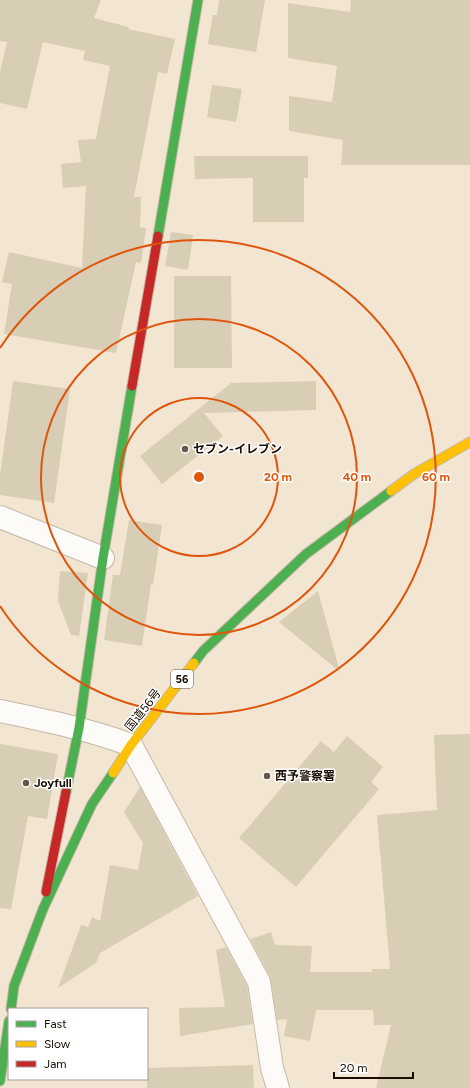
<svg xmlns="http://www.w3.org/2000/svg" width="470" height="1088" viewBox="0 0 470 1088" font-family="Figtree,'Noto Sans JP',sans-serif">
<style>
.building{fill:#d8ceb6}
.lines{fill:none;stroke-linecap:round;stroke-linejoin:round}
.street-casing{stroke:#c5b8a5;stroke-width:24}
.fast-casing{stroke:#c5b8a5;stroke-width:11}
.slow-casing{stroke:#c5b8a5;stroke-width:11}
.jam-casing{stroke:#c5b8a5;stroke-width:11}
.street{stroke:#fdfbf8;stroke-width:22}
.fast{stroke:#4caf50;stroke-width:9}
.slow{stroke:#ffc107;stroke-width:9}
.jam{stroke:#c62828;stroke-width:9}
.ring{fill:none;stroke:#de550b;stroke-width:2}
.poi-dot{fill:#65584a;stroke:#fff;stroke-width:1.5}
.labels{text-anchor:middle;stroke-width:3;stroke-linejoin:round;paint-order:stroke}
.shield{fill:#fff;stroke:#5e554c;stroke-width:1}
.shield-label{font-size:11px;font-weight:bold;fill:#190c00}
.poi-label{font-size:12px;font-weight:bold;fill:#190c00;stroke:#fff;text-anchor:start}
.street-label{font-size:12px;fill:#190c00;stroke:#fff}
.centre{fill:#de550b;stroke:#fff;stroke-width:2}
.ring-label{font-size:12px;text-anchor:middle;font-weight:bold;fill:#de550b;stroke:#fff;stroke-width:3;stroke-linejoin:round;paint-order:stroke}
</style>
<rect width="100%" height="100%" fill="#f2e5d2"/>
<!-- building -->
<g class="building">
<path d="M0,0H101L94,18L129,27L128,29L175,39L167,74L158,72L134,197H141L140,227L146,228L141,263L136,262L116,353L4,334L12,284L2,282L9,252L82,268L86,186L63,188L61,164L81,162L78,140L96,139L110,66L83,60L85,51L43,42L27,109L0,103V72L7,42L0,41Z"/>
<path d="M219,0H265L256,52L208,44L213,15H217Z"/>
<path d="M351,0H470V165H341L343,140L289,131V96L332,102L337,66L288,58V3L350,12Z"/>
<path d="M212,85L242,89L236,122L207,117Z"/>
<path d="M194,156H308V178H304V222H253V178L195,179Z"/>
<path d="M171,232L193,235L188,270L165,266Z"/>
<path d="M174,276H231L232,368H174Z"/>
<path d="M13,381L70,389L54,503L0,495V476Z"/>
<path d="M316,381V410L204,413L223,436L162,484L140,456L231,383Z"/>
<path d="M129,520L162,525L153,585L151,584L142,646L104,640L113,575H120Z"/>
<path d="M60,571L88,573L79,636L71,635L58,601Z"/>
<path d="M318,591L340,672L279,622Z"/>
<path d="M470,734V1088H376L391,1025H374L373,1010H316L310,1041L284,1036L287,1019L277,1020L270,976L250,939L271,932L275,945L312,946L310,972H372V969H390L377,815L437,810L434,735Z"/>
<path d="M347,736L383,767L371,782L379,789L296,887L239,838L321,741L334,752Z"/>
<path d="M0,744L58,754L47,819L28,816L11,909L0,908Z"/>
<path d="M140,787L198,896L100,953L96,963L58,988L81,925L88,927L92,917L100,921L110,865L138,870L143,843L124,812Z"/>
<path d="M226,947L247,986L253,1024L180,1036L179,1008L225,1007L216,950Z"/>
<path d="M253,1065L254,1088H147V1068Z"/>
</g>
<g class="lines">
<defs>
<g id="street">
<path d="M0,517L103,558"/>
<path d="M0,711C44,720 88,729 131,745L259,982L272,1068L278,1088"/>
</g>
<g id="fast">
<path d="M158,236L198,0"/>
<path d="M194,663L203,651L306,554L391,491"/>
<path d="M66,792L79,728L103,558L132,386"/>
<path d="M11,1009L14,986L43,909L92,804L113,773"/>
<path d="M0,1081L9,1021"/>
</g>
<g id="slow">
<path d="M391,491L414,474L470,442"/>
<path d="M113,773L131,745L194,663"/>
</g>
<g id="jam">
<path d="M132,386L158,236"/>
<path d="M46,892L66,792"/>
</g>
</defs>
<!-- street casing -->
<use href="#street" class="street-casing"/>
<!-- fast casing -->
<use href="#fast" class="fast-casing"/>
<!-- slow casing -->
<use href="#slow" class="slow-casing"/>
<!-- jam casing -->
<use href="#jam" class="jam-casing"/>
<!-- street -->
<use href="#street" class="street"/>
<!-- fast -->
<use href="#fast" class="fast"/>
<!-- slow -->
<use href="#slow" class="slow"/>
<!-- jam -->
<use href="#jam" class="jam"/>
</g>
<!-- distance rings -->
<g class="ring">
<circle cx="199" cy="477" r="79"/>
<circle cx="199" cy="477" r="158"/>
<path d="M0 348A237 237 0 1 1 0 606"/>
</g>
<!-- markers -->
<g class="poi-dot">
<circle cx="185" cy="449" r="4"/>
<circle cx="267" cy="776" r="4"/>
<circle cx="26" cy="783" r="4"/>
</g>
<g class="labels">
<!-- shield labels -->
<rect class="shield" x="171" y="670" width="22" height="18" rx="3"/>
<g class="shield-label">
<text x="182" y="683">56</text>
</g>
<!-- poi labels -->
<g class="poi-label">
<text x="193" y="453">セブン-イレブン</text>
<text x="275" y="780">西予警察署</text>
<text x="34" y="787">Joyfull</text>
</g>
<!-- street labels -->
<g class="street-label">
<text transform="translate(143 710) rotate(-52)" y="4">国道56号</text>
</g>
</g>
<circle cx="199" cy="477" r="6" class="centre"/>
<g class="ring-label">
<text x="278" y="481">20 m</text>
<text x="357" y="481">40 m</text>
<text x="436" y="481">60 m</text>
</g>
<!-- legend -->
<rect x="8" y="1008" width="140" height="72" fill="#ffffff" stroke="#a39e99"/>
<rect x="16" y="1021" width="20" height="6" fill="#4caf50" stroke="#a39e99"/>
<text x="44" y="1028" font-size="12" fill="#190c00">Fast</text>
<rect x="16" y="1041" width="20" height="6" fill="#ffc107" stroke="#a39e99"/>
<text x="44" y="1048" font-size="12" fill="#190c00">Slow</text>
<rect x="16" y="1061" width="20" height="6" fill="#c62828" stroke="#a39e99"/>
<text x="44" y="1068" font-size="12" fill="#190c00">Jam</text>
<!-- scale -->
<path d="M334 1072v6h79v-6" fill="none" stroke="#190c00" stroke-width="2"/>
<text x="340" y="1072" font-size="12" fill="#190c00" stroke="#ffffff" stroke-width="3" paint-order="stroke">20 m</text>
</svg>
